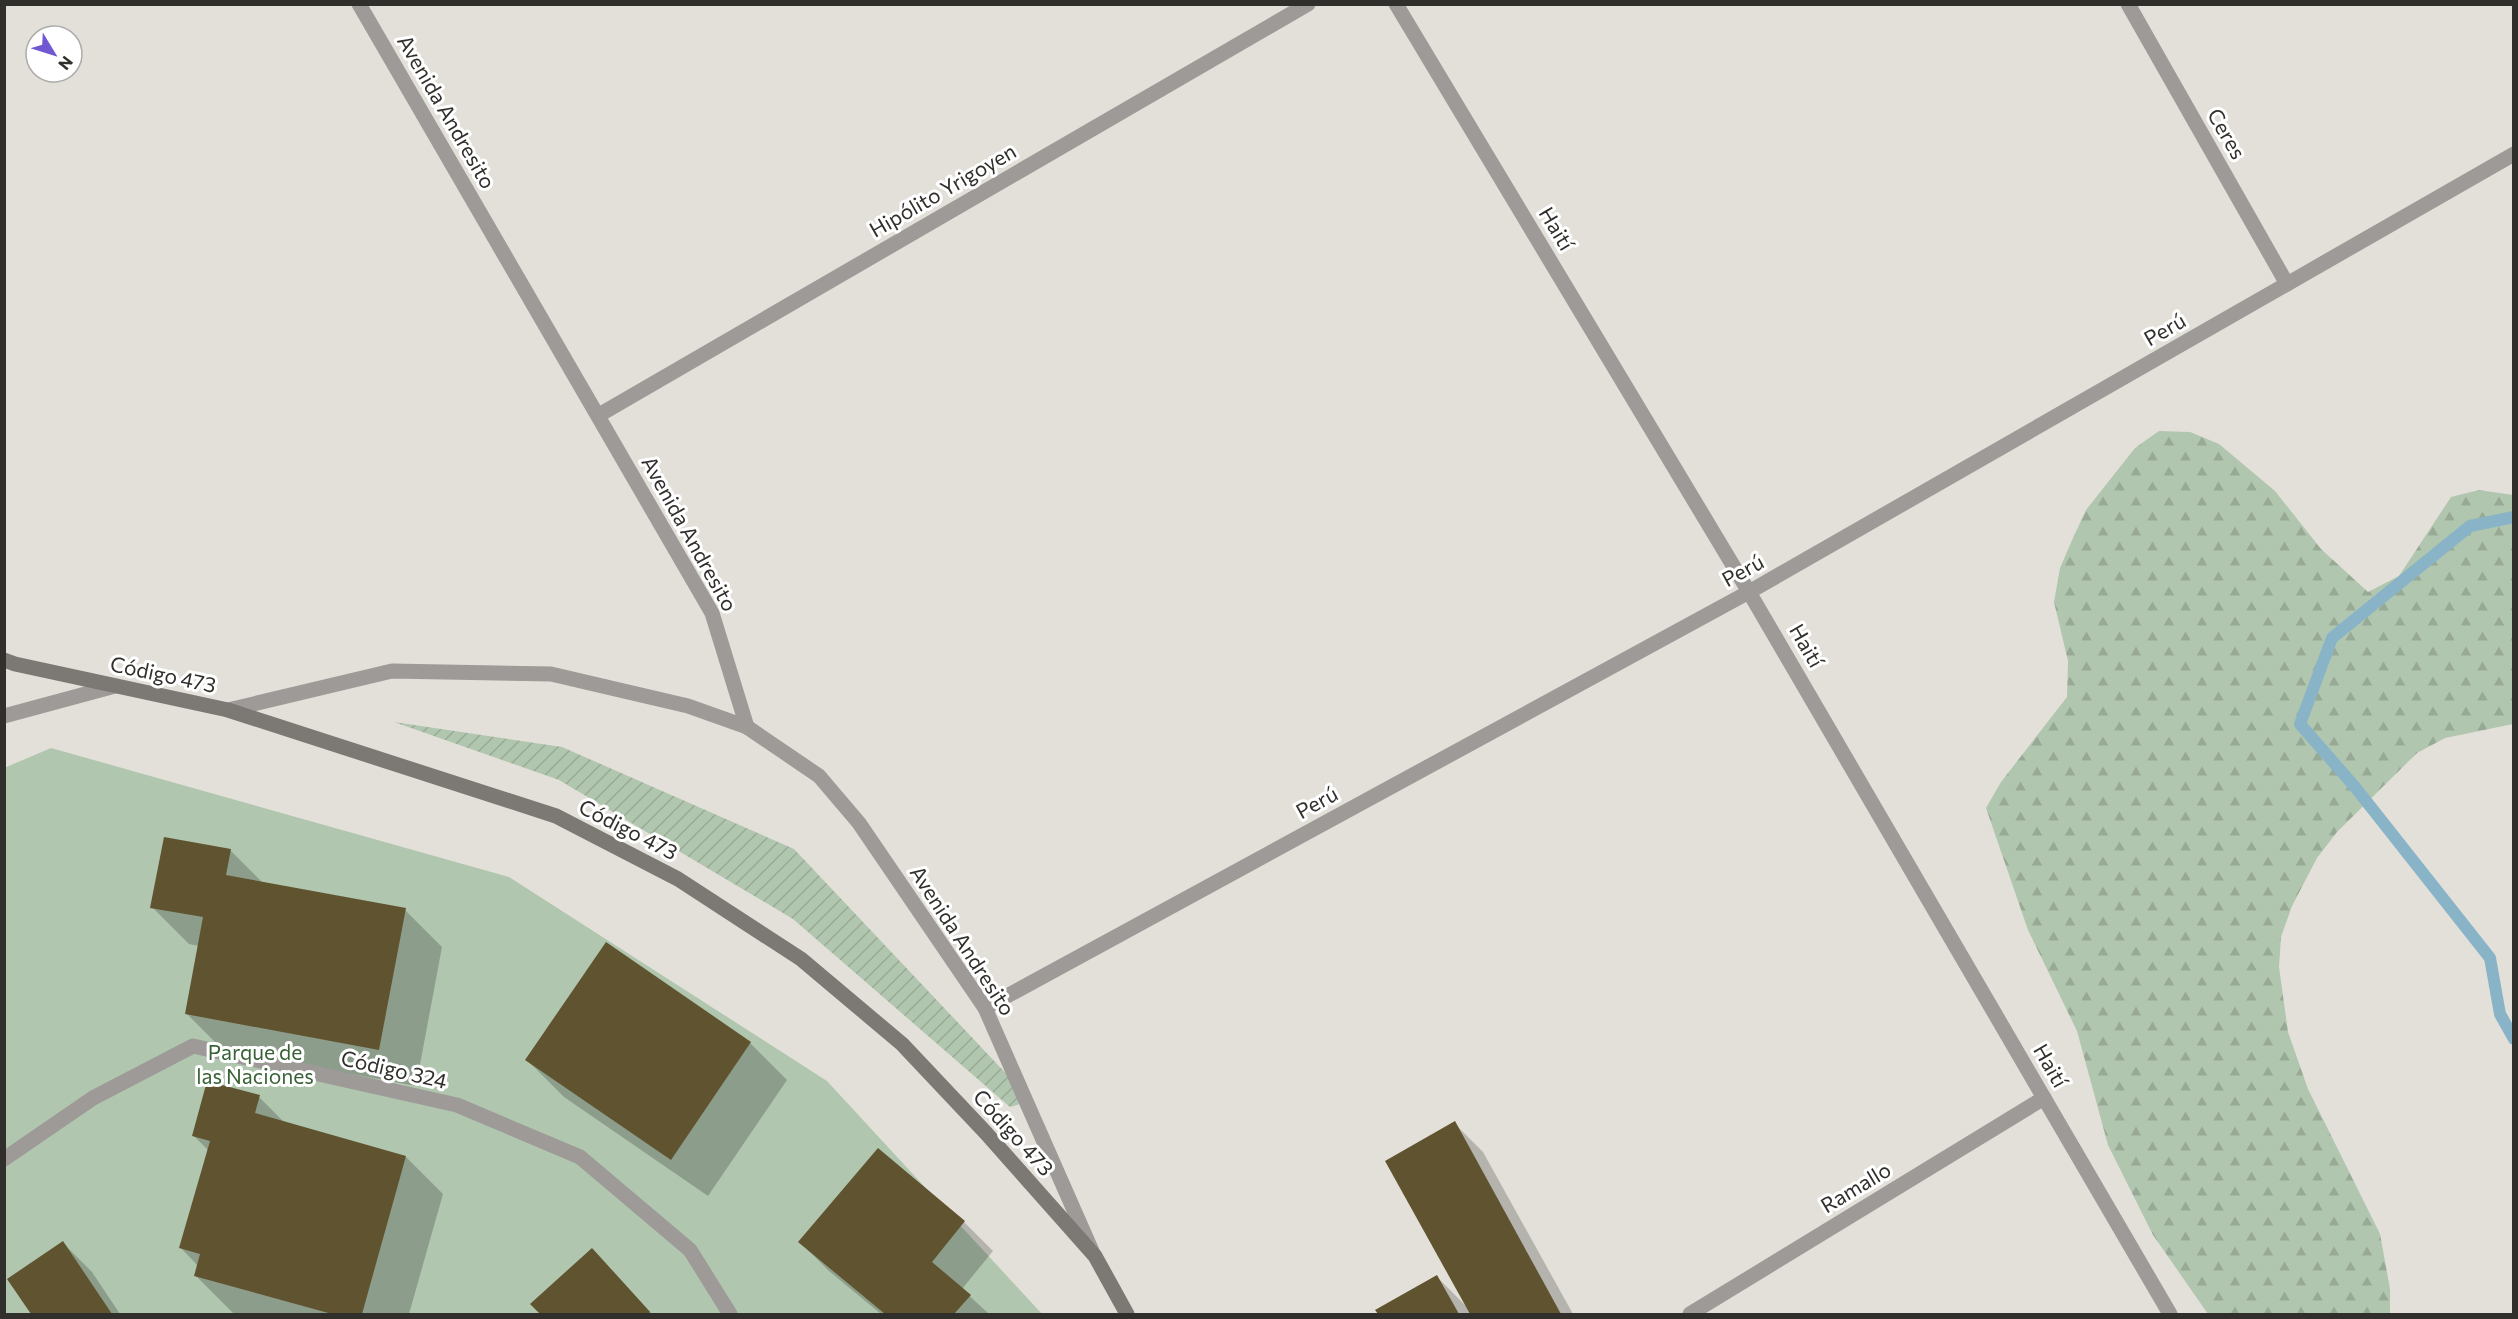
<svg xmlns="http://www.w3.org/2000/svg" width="2518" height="1319" viewBox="0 0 2518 1319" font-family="Commissioner,sans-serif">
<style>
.forest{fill:url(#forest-firs)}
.park{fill:#b0c6ae}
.garden{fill:url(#garden-furrows)}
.shadow{fill:#0003}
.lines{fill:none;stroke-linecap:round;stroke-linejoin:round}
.stream{stroke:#89b4c8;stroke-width:12}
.building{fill:#605330}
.street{stroke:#9d9a98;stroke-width:15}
.secondary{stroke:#7c7975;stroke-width:15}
.labels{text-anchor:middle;stroke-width:6;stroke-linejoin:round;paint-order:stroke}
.street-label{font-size:21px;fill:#302f2c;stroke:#fff}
.park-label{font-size:21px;fill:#386236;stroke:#fff}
</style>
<defs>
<pattern id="forest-firs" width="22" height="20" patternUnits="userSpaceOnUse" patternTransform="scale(1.5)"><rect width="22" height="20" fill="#b0c6ae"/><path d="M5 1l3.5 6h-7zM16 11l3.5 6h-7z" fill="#98aa96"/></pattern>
<pattern id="garden-furrows" width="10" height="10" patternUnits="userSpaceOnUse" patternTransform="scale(1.5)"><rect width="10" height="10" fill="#b0c6ae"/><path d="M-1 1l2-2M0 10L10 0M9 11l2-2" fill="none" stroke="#98aa96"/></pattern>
</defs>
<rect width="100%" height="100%" fill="#e3e0d9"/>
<!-- forest -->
<path class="forest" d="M2159,431L2190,432L2219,444L2275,491L2321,549L2368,592L2399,576L2451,497L2479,490L2513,495V724L2445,738L2417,753L2337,832L2317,858L2292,906L2281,937L2279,967L2288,1032L2308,1089L2380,1234L2390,1289V1314H2208L2153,1235L2108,1145L2077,1031L2028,930L1986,808L2001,782L2067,697L2068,661L2054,602L2060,568L2073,538L2086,510L2135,448Z"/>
<!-- park -->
<path class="park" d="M51,748L509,877L827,1081L1042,1314H5L4,768Z"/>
<!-- garden -->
<path class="garden" d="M394,722L562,747L794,849L1032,1101L1010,1107L793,919L559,780Z"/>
<!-- shadow -->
<g class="shadow">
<path d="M165,839L231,851L263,883L405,910L442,947L416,1086L223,1050L186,1013L199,946L189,944L152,907Z"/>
<path d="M607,944L750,1043L787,1080L708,1196L564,1097L527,1060Z"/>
<path d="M259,1097L286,1124L406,1157L443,1194L409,1314H239L233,1313L196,1276L198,1266L181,1248L208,1150L193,1135Z"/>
<path d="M1454,1123L1483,1152L1573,1314H1379L1377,1310L1437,1277L1466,1306Z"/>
<path d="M964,1222L993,1251L962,1289L989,1314H881L829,1271L800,1242Z"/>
<path d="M63,1243L92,1272L120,1314H32L9,1279Z"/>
<path d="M612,1270L652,1314H542L533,1304Z"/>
</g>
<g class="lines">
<!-- stream -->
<path class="stream" d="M2514,517L2470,526L2332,638L2300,724L2355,787L2490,958L2500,1014L2514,1039"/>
</g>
<!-- building -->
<g class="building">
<path d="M164,837L231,849L226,875L406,908L379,1050L185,1014L203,917L150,908Z"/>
<path d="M606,942L751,1042L671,1160L525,1060Z"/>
<path d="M207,1081L260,1095L255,1113L406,1156L362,1314H332L194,1276L200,1254L179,1248L210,1141L192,1136Z"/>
<path d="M1455,1121L1561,1314H1470L1385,1161Z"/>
<path d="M878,1148L965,1221L932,1262L971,1295L954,1314H885L798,1242Z"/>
<path d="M63,1241L112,1314H31L7,1279Z"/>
<path d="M592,1248L650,1312L648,1314H540L530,1304Z"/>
<path d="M1437,1275L1459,1314H1378L1375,1310Z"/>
</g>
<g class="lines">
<!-- street -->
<g class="street">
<path d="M359,4L712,613L747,727"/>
<path d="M1396,4L1749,592L2170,1314"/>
<path d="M2128,4L2287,284"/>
<path d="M599,415L1308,4"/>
<path d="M228,710L392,671L551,674L688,706L747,727L819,776L859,823L985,1008L1092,1251"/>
<path d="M4,716L115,686"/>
<path d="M985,1008L1749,592L2514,154"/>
<path d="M4,1159L93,1098L193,1046L457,1105L580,1157L690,1250L730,1314"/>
<path d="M1690,1314L2044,1098"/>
</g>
<!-- secondary -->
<path class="secondary" d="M4,660L15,664L228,710L556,816L678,879L801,959L902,1044L986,1133L1095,1256L1127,1314"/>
</g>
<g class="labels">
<!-- street labels -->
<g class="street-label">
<text transform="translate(446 112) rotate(60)" y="7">Avenida Andresito</text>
<text transform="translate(2226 134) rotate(60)" y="7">Ceres</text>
<text transform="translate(943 191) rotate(-30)" y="7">Hipólito Yrigoyen</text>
<text transform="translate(1556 229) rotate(59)" y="7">Haití</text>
<text transform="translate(2165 330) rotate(-30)" y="7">Perú</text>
<text transform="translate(689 534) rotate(61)" y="7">Avenida Andresito</text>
<text transform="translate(1743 571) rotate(-29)" y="7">Perú</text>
<text transform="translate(1806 646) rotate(60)" y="7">Haití</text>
<text transform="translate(163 675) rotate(12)" y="7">Código 473</text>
<text transform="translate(1317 803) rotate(-29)" y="7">Perú</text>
<text transform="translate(628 830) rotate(27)" y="7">Código 473</text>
<text transform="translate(962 941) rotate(57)" y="7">Avenida Andresito</text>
<text transform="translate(2050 1066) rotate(60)" y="7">Haití</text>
<text transform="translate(394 1070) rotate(13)" y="7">Código 324</text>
<text transform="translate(1013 1133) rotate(48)" y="7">Código 473</text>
<text transform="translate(1856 1188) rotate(-31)" y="7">Ramallo</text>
</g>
<!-- park labels -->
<g class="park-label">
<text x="255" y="1060">Parque de<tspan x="255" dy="24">las Naciones</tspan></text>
</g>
</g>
<!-- border -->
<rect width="2518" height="1319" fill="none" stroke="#302f2c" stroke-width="12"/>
<!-- north arrow -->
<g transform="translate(54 54) rotate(128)"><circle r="28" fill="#ffffff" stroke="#acacab" stroke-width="1.5"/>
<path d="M0-4.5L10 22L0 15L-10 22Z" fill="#7157d1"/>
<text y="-9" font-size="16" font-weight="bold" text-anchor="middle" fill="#302f2c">N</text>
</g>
</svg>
